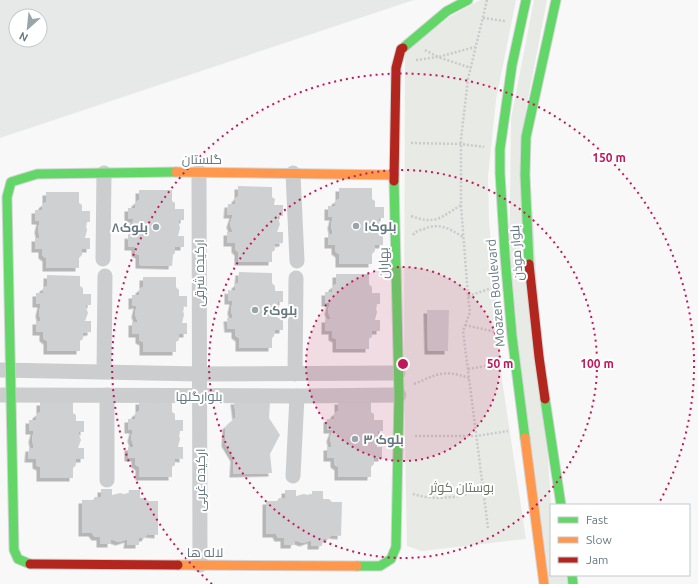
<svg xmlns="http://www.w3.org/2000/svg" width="698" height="584" viewBox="0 0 698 584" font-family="Ubuntu,Cairo,sans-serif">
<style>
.built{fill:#e7e9e8;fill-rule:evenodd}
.green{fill:#e8eae5}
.building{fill:#cfd0d1;filter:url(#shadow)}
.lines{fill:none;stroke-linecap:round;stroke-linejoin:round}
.fast-casing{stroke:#d4d5d6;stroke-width:11}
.slow-casing{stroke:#d4d5d6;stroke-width:11}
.jam-casing{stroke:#d4d5d6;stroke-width:11}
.path{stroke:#c9cacb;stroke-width:2.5;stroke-dasharray:2 2;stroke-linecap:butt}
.street{stroke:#cbcdce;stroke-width:15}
.fast{stroke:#63d668;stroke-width:9}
.slow{stroke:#ff974d;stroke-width:9}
.jam{stroke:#b3261e;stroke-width:9}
.ring{fill:none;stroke:#c2185b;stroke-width:2;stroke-dasharray:2 4}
.poi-dot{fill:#99a5ab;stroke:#fff;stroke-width:1.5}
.labels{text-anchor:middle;stroke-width:4;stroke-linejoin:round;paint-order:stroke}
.street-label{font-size:13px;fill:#667881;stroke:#fff}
.poi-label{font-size:13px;font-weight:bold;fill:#667881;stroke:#fff;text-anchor:start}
.park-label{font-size:13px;fill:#6a7964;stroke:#fff}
.centre{fill:#c2185b;stroke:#fff;stroke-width:2}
.ring-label{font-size:12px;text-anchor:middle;font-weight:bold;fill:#c2185b;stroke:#fff;stroke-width:4;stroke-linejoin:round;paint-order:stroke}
</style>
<defs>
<filter id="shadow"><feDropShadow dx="-3.5" dy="3.5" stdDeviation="0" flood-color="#0004"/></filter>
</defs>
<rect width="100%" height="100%" fill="#f8f8f8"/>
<!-- built -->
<path class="built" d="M0,0H414L0,138ZM16,16H40V40H16Z"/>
<!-- green -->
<g class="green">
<path d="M480,0H516L496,100L488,176L489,221L502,380L526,539L422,551L407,546L404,386L405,51L451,16Z"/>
<path d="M534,0H547L526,109L551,505V575H568L570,584H548L509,283L511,119Z"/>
</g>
<!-- building -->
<g class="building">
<path d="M238,186L272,187V197L275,199L274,205H283V216H277L280,224L277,232H283V243L274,244L275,250L272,252V262H238V252L235,249V243H227V232H233L230,224L233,215H227L228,204H235V199L238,196Z"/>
<path d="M339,188H372V199L375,201V207H384V218H378L380,226L378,234H383V245H375V251L372,254V264H339V254L335,251V245H328V234H333L331,225L333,217H328V206H335V201L339,199Z"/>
<path d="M139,190H172V201L175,203V209H184V220H178L180,228L178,236H184V247H175V253L173,255L172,266L139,265V255L135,253V247H128V235L134,236L131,227L134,219H128V208H135V203L139,200Z"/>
<path d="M46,192H79V203L82,205V211H90V222H85L87,230L85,238H90V249H82V255L79,258V268H46V258L42,255V249H35V238H40L38,229L40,221H35V210H42V205L46,202Z"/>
<path d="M239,272L272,273V283L275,286V291H283V302H277L280,310L277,318H283V330H275L274,336L272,338V348H239V338L235,335V329H228L227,318H233L231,310L233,301H228V290L235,291V285L238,283Z"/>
<path d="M336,274H369V284L372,287V293H380V304H375L377,312L375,320H380V331H372V337L369,339V349H336V339L332,337V331H325V319H331L328,311L330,303H325V292H332V287L336,284Z"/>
<path d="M47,275L80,276V286L83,288V294H91V305H85L88,313L85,321H91V332L83,333V339L80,341V351H47V341L43,338V332H36V321H41L39,313L41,304H36V293H43V288L47,286Z"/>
<path d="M143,277H176V287L179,290V296H187V307L182,306L184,315L182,323H187V334H179V340L176,342V352H143V342L139,340V334H132V322H138L135,314L137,305L132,306V295H139V290L143,287Z"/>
<path d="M427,310H449L448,351H428Z"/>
<path d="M139,401L172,402V412L175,414V420H183V431H178L180,439L178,447H183V459L175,458V465L172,467V477H139V467L135,464V458H128V447H134L131,438L133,430H128V419H135V414L139,411Z"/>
<path d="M234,401H270L269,418L280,435L270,454L272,473L233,474L234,458L225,443L226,426L236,417Z"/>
<path d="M338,401H371V412L374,414V420H383V431H377L379,439L377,447H382V458H374V464L371,467V477H338V467L334,464V458H327V447H332L330,438L333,430H327V419H334V414L338,411Z"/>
<path d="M40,402H73V413L76,415V421H84V432H78L81,440L78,448H84V459H76V465L73,468V478H40V467L36,465V459H28L29,448H34L32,439L34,431H29V420H36V415L40,412Z"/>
<path d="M101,489H112V495L120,493L128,495L129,490H140V498H146L148,501H158V535L147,534L145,538H139V545H127L128,539L119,542L111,539V544H100V537H95L92,533H82V500H93L95,497H101Z"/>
<path d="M285,490H296V496L304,494L312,496V491H323V499H329L332,502H342L341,536L331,535L329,539H323L322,546H311V540L303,543L295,540L294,545H284V538H278L276,534H266V501H277L279,498H285Z"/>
</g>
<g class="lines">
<defs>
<g id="fast">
<path d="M403,48L447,11L468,0"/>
<path d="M529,264L525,175L526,137L556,0"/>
<path d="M545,399L561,505"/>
<path d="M525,438L512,336L505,256L500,173V149L512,65L526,0"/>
<path d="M30,564L18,559L14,550L7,197L11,182L37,174L176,172"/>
<path d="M357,566H380L391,559L396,547L399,395L394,181"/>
<path d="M572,575L573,584"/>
</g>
<g id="slow">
<path d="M176,172L394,175"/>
<path d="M525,438L544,584"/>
<path d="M178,565L357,566"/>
</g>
<g id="jam">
<path d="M394,181L396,68L401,49L403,48"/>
<path d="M529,264L539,357L545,399"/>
<path d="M30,564L178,565"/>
</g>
</defs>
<!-- fast casing -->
<use href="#fast" class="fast-casing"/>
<!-- slow casing -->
<use href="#slow" class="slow-casing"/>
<!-- jam casing -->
<use href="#jam" class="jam-casing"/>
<!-- path -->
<g class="path">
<path d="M487,0L468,79L461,139V205L468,296L470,312L463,331L488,528"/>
<path d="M483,18L505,21"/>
<path d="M425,50L438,57L475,47"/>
<path d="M416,60L438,57L471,68"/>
<path d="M411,143L461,144L484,147"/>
<path d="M411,216C436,225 440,218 461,205"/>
<path d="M413,235C416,231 420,230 424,229C439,222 450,229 463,237"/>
<path d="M468,296L492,288"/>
<path d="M465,325L496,332"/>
<path d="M468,369L498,364"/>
<path d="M414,384C438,374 443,369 469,378"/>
<path d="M415,436H476L508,431"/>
<path d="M413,494C428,499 451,499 466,494C472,492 477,487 481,483"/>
</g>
<!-- street -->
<g class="street">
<path d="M199,172L200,565"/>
<path d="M293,173L297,261"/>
<path d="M103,259L104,173"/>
<path d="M1,370L200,374L398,373"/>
<path d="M104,371L105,276"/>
<path d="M295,374L296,278"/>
<path d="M2,395L297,396L399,395"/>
<path d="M107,395V480"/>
<path d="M293,476L297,396"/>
</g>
<!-- fast -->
<use href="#fast" class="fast"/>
<!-- slow -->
<use href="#slow" class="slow"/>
<!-- jam -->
<use href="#jam" class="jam"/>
</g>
<!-- distance rings -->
<circle cx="403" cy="364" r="97" fill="#c2185b" fill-opacity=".12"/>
<g class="ring">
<circle cx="403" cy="364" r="97"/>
<circle cx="403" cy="364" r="194"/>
<path d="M212 584A291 291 0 1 1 659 503"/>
</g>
<!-- markers -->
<g class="poi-dot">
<circle cx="356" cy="226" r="4"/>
<circle cx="156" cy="227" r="4"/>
<circle cx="255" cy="310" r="4"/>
<circle cx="355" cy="439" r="4"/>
</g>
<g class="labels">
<!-- street labels -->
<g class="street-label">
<text x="202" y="164">گلستان</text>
<text transform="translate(516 253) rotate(-94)" y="5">بلوار موذن</text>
<text transform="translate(383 263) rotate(-91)" y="5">بهاران</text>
<text transform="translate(199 273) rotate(-90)" y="5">ارکیده شرقی</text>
<text transform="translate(495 293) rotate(-95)" y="5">Moazen Boulevard</text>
<text x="199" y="401">بلوارگلها</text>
<text transform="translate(200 480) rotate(-90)" y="5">ارکیده غربی</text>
<text x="205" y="557">لاله ها</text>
</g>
<!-- poi labels -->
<g class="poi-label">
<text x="364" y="231">بلوک۱</text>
<text x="148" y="232" text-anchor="end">بلوک۸</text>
<text x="263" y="315">بلوک۶</text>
<text x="363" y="444">بلوک ۳</text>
</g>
<!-- park labels -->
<g class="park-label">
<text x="462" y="492">بوستان کوثر</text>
</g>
</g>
<circle cx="403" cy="364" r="6" class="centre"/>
<g class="ring-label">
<text x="609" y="162">150 m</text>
<text x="500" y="368">50 m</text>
<text x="597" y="368">100 m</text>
</g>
<!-- legend -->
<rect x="550" y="504" width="140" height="72" fill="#ffffff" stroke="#c2c9cd"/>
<rect x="558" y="517" width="20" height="6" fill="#63d668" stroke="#c2c9cd"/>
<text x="586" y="524" font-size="12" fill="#667881">Fast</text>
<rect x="558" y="537" width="20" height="6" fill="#ff974d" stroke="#c2c9cd"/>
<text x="586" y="544" font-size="12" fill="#667881">Slow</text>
<rect x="558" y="557" width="20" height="6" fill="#b3261e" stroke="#c2c9cd"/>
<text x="586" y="564" font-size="12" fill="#667881">Jam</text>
<!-- north arrow -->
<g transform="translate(28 28) rotate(207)"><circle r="19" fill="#ffffff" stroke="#c2c9cd"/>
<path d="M0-3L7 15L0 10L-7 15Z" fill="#99a5ab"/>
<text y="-6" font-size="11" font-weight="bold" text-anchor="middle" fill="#667881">N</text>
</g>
</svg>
